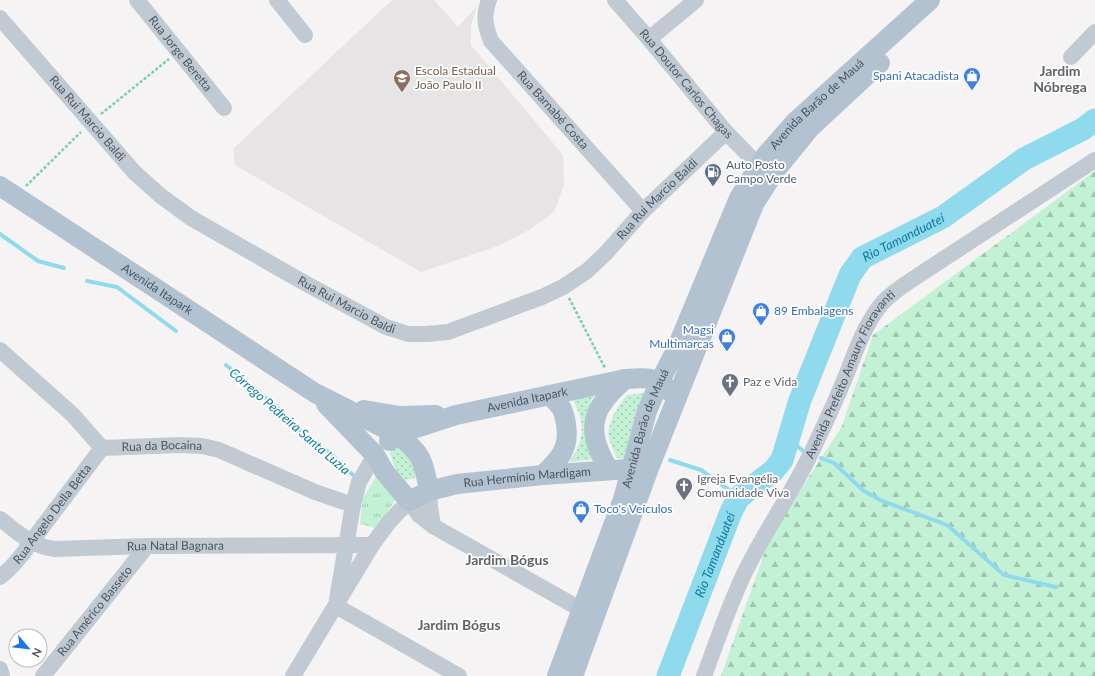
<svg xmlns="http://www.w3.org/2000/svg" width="1095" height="676" viewBox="0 0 1095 676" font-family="Lato,sans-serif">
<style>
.education{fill:#e6e4e5}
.grass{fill:url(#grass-dots)}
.forest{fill:url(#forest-firs)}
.park{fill:url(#park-tufts)}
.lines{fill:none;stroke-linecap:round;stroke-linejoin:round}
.stream{stroke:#90daee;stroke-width:4}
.river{stroke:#90daee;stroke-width:23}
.path{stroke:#7ad0a6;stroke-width:2.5;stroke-dasharray:3 2;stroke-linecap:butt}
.minor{stroke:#c1cad2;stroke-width:16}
.major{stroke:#b3c2d1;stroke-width:20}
.labels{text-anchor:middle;stroke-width:3.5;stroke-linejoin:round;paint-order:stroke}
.street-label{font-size:12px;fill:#4a5661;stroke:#fff}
.education-label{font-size:12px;fill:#785e54;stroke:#fff;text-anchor:start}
.shop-label{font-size:12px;fill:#366cbe;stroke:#fff;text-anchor:end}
.service-label{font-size:12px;fill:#4e5e75;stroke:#fff;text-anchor:start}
.worship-label{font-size:12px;fill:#5b616d;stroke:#fff;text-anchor:start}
.water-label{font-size:13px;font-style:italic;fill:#0c7c9b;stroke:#fff}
.quarter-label{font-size:14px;font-weight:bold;fill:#5f6368;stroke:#fff}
</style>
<defs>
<pattern id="grass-dots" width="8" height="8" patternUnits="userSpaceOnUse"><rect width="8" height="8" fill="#c3f1d5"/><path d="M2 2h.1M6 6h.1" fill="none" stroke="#a0c6b0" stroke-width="1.8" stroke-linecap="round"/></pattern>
<pattern id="forest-firs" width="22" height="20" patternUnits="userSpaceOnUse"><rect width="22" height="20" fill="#c3f1d5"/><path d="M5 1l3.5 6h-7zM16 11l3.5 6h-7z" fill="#a0c6b0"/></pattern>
<pattern id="park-tufts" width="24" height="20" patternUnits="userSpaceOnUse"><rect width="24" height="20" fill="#c3f1d5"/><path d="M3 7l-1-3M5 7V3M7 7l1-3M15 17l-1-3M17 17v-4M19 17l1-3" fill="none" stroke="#a0c6b0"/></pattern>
</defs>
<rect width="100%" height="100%" fill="#f5f3f3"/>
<!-- education -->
<path class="education" d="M392,0H434L458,27L477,6L471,26V45L563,155L564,185L554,212L531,229L498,246L421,272L235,165L233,149Z"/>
<!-- grass -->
<g class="grass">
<path d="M596,390L589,408L597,459L569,462C588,437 584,420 570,394Z"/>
<path d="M645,393L627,459L617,458C614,451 610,444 609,437C607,422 618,406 627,395Z"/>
<path d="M395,444L420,467L415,478L405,480C396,471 390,460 390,448Z"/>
</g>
<!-- forest -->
<path class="forest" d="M1095,171V676H721L770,537L842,426L873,335Z"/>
<!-- park -->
<path class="park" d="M377,475L396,499L376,528L360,524L362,500Z"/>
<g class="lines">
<!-- stream -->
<g class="stream">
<path d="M0,234L38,261L64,268"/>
<path d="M87,281L117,287L176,331"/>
<path d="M226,365L273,404L307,437L331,454L354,476"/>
<path d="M788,438L803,451"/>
<path d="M821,458L834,463L864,491L880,500L947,525L1004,575L1056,587"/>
<path d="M670,460L701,470L739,497"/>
</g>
<!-- river -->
<path class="river" id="s1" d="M668,676L731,512L739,497L773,471L782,460L800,400L850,275L862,258L943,217L1024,159L1083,129L1095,120"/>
<!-- path -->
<g class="path">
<path d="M101,114L169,59"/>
<path d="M26,186L81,132"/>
<path d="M569,298L605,368"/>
</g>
<!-- minor -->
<g class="minor">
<path id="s2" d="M137,0L224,108"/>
<path d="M277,0L305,35"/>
<path id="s3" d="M489,0C483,15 485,26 491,41L643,211"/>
<path id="s4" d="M615,0L649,39L726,132L759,166"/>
<path id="s5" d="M0,18L135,173L161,196L191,218L303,282L386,327L408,334H427L448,332L542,297L563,287L587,271L606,253L643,211L726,132"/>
<path d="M649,39L696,0"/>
<path d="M1071,57L1095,32"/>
<path d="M0,350L73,415L102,448"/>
<path id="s6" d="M102,448L179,445L202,446L219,450L315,492L353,505"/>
<path d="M429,491L430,507L433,526"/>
<path id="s7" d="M0,519C19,533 31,546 55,549L147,546L372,545"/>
<path id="s8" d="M0,577C13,567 22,556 31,542L102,448"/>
<path d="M337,599L353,505L359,482L375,455"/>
<path d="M336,606L459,676"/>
<path d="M0,669L2,676"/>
<path id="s9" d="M43,676L147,546"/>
<path d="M293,676L372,545L389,522L409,501L419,515L433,526L582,610"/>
<path id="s10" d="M704,676C718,639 730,601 748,566C768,526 794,490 813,449C824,426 835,402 845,378C855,353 863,328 879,307C889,294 906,284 919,275L1095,160"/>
</g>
<!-- major -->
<g class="major">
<path id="s11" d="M0,186L315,393L398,435C422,453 424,462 429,491"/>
<path id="s12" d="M326,404L375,455L384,471L409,501L429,491L457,484L543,475L643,468"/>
<path d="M364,410L400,416L436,415"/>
<path id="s13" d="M389,441L407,431L456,415L625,379C641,378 659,375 669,391"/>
<path d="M609,470C595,447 586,423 605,400C610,392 618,386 625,379"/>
<path d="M543,475C560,459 570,448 566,424C565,418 564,411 560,406C557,402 552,398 549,395"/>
<path id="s14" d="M557,676L623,499L647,411L660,381L675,352L739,198L766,155L794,123L930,0"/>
<path d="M573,676L649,468L754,204L775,171L810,128L880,63"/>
</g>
</g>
<!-- icons -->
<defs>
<symbol id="shop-pin" viewBox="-11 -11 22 30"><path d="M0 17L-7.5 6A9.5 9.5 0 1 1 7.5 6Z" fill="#3f7fe0" stroke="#fff"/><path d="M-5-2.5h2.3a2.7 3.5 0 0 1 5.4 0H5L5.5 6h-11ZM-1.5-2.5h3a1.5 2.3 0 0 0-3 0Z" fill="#fff"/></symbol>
<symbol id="school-pin" viewBox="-11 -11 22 30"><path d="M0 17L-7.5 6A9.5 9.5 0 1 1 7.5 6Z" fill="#8d6e63" stroke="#fff"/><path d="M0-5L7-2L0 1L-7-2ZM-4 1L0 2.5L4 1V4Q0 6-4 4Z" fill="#fff"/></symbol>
<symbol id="fuel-pin" viewBox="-11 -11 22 30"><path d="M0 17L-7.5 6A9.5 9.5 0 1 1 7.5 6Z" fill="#5c6f8a" stroke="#fff"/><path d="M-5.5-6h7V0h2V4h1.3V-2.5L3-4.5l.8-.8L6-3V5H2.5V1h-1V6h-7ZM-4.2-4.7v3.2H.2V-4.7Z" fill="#fff"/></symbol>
<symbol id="church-pin" viewBox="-11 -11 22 30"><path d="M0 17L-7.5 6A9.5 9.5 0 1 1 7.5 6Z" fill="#6b7280" stroke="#fff"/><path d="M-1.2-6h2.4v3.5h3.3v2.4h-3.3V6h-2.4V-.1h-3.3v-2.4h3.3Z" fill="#fff"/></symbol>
</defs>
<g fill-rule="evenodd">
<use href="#shop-pin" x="962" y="66" width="20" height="27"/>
<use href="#school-pin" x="392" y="68" width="20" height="27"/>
<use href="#fuel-pin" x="703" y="162" width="20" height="27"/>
<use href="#shop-pin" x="751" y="301" width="20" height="27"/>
<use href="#shop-pin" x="717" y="327" width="20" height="27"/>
<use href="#church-pin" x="720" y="372" width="20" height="27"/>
<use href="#church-pin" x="674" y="476" width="20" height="27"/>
<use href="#shop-pin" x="571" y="499" width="20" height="27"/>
</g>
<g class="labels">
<!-- street labels -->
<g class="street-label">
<text dy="4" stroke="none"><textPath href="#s2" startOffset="69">Rua Jorge Beretta</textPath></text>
<text dy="4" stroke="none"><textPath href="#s4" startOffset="110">Rua Doutor Carlos Chagas</textPath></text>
<text dy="4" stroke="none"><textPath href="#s14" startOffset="635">Avenida Barão de Mauá</textPath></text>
<text dy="4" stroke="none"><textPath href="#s3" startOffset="135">Rua Barnabé Costa</textPath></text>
<text dy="4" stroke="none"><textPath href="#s5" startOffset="133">Rua Rui Marcio Baldi</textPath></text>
<text dy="4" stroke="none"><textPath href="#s5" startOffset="817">Rua Rui Marcio Baldi</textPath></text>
<text dy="4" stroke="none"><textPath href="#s11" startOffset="188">Avenida Itapark</textPath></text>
<text dy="4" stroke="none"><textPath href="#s5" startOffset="456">Rua Rui Marcio Baldi</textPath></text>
<text dy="4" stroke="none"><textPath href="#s10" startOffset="336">Avenida Prefeito Amaury Fioravanti</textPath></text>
<text dy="4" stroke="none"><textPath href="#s13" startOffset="145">Avenida Itapark</textPath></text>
<text dy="4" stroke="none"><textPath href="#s14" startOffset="263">Avenida Barão de Mauá</textPath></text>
<text dy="4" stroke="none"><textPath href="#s6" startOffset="60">Rua da Bocaina</textPath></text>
<text dy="4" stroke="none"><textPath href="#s12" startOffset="250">Rua Hermínio Mardigam</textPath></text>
<text dy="4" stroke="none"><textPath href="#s8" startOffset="82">Rua Angelo Della Betta</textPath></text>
<text dy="4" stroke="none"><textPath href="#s7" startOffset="184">Rua Natal Bagnara</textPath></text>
<text dy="4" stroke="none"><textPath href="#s9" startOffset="83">Rua Américo Basseto</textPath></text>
</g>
<!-- education labels -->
<g class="education-label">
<text x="415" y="75">Escola Estadual<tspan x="415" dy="14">João Paulo II</tspan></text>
</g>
<!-- shop labels -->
<g class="shop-label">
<text x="959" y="80">Spani Atacadista</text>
<text x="774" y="315" text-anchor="start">89 Embalagens</text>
<text x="714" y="334">Magsi<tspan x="714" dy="14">Multimarcas</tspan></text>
<text x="594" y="513" text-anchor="start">Toco's Veículos</text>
</g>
<!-- service labels -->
<g class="service-label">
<text x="726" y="169">Auto Posto<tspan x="726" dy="14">Campo Verde</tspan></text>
</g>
<!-- worship labels -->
<g class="worship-label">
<text x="743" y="386">Paz e Vida</text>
<text x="697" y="483">Igreja Evangélia<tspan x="697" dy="14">Comunidade Viva</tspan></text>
</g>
<!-- water labels -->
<g class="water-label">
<text dy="5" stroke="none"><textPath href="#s1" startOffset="514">Rio Tamanduateí</textPath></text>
<text transform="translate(290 421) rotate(41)" y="5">Córrego Pedreira Santa Luzia</text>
<text dy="5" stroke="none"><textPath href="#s1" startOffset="130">Rio Tamanduateí</textPath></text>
</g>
<!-- quarter labels -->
<g class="quarter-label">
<text x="1060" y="76">Jardim<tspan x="1060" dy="16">Nóbrega</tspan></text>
<text x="507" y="565">Jardim Bógus</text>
<text x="459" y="630">Jardim Bógus</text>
</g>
</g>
<!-- north arrow -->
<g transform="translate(28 648) rotate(118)"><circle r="19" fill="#ffffff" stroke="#b7bbc0"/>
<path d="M0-3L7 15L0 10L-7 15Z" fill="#1a73e8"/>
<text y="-6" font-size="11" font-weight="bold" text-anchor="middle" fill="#4a5661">N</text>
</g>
</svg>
